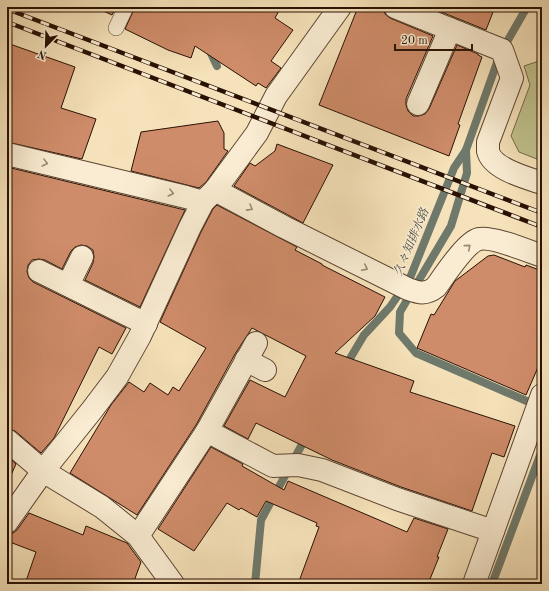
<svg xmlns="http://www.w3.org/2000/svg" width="549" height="591" viewBox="0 0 549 591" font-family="'Old Standard TT','Noto Serif JP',serif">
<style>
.green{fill:#c0c28d;stroke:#746a48}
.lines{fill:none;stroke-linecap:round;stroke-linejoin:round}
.stream{stroke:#6f796b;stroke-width:8}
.building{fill:#cf8c6a;stroke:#291104}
.service-casing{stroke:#5c4532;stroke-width:16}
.minor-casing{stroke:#5c4532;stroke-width:24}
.service{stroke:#f9ecd2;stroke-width:15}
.minor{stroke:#f9ecd2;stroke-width:22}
.rail-casing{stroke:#291104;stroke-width:4.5}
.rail{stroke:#f9ecd2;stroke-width:3;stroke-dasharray:9;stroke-linecap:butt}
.oneway{stroke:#9b8975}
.labels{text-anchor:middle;stroke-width:3;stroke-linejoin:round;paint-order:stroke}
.water-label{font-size:12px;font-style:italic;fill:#524e40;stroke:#f9ecd2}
</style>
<rect width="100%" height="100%" fill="#f6e2ba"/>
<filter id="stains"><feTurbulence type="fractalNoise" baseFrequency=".005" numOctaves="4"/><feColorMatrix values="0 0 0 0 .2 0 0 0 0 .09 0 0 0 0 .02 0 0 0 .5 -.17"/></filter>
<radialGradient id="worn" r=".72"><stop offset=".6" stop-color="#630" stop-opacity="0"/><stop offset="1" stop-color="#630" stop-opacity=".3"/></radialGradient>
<!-- green -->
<path class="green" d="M542,60V161L519,152L511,136L530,85L524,66Z"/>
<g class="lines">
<!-- stream -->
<g class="stream">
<path d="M209,49L217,66"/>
<path d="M466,150L467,173L451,226L400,312L399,333L416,353L538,406"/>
<path d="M345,367L364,335L390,307L410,278L454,168L466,150L500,54L527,7"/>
<path d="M255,584L261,520L306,437"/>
<path d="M492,584L542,450"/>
</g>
</g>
<!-- building -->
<g class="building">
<path d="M95,7H116L112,15Z"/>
<path d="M135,7H281L275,18L293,30L271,61L281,68L266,88L258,83L256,86L195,46L191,58L168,50L125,29Z"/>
<path d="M358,7H383L385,14L390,18L433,36L406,99V105L408,111L413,116H419L425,114L429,109L457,45L478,54V55L482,57L458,124L460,125L449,156L319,105Z"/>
<path d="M429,7H495L486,30Z"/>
<path d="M7,43L75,67L61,108L96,119L82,159L7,142Z"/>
<path d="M218,121L224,133V149L228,151L206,182L199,188L131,171L141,132Z"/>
<path d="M277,144L333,165L303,223L234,186L250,163L255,166L275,151Z"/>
<path d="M7,167L185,210L140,307L85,280L93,263L94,257L93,250L87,246L81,245L75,247L71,251L62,269L45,260L39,259L32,260L28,265L27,272L29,278L33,282L126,328L112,354L99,347L54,438L41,453L15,431L7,428Z"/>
<path d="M217,205L297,247L295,250L322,264V265L385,297L375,316L335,353L414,381L410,392L515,426L504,457L492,453L472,511L401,487L332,460L256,423L248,439L224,426L250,380L285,397L306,356L252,328L235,354L196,425L137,515L70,473L111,405L129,382L144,392L150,383L168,395L173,387L179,391L206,348L160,322L201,232L213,209Z"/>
<path d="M494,255L525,267L526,265L542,271V358L526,395L417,348L431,314L434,315L455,281L488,256Z"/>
<path d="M211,447L243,464L242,466L284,490L288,481L407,532L414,518L448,529L437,557H439L428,584H298L319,527L316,526L317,523L266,501L257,517L241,508L239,510L227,503L194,551L158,529Z"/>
<path d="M7,456L16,464L7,484Z"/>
<path d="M29,513L83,535L86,526L127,543L141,562L133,584H25L36,552L7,541V534L13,533L17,530Z"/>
</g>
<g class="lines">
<defs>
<path id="service" d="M116,28L126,7"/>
<g id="minor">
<path d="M395,7L502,50L512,78L488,142C488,145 488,148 488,151C492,169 527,178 542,183"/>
<path d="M418,104L450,29"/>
<path d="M7,154L186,197L203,202"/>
<path d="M215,190L284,227L408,289C419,293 426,295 436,287C444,276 466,242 479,239C492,236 528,251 542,256"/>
<path d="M39,271L146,324"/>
<path d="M68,285L82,257"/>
<path d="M246,360L265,370"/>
<path d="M207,431L256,343"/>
<path d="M7,440L43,471L102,507L138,536L173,584"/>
<path d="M7,522L43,471L92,410L117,377L140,336L190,227L203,202L215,190L257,133L276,96L340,7"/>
<path d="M138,536L207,431L273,466L298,465L322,470L397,499L493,531"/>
<path d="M474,584L542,395"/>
</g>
</defs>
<!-- service casing -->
<use href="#service" class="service-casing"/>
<!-- minor casing -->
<use href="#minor" class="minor-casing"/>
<!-- service -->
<use href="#service" class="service"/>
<!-- minor -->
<use href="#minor" class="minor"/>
<defs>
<g id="rail">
<path d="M7,9L542,213"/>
<path d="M7,22L542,227"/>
</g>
</defs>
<!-- rail casing -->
<use href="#rail" class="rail-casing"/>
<!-- rail -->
<use href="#rail" class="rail"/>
</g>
<!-- one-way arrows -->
<defs><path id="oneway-chevron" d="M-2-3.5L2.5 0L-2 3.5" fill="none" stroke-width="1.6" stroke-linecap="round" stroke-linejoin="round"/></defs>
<g class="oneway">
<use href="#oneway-chevron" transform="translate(45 163) rotate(14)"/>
<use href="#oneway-chevron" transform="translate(171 193) rotate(14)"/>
<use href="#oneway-chevron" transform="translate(250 208) rotate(29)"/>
<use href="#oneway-chevron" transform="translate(468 247) rotate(-41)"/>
<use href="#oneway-chevron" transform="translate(365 268) rotate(27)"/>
</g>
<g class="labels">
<!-- water labels -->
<g class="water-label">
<text transform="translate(411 242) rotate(-67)" y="4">久々知排水路</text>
</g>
</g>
<!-- margin -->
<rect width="549" height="591" fill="none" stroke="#f6e2ba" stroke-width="24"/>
<rect x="8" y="8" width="533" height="575" fill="none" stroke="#291104" stroke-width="2"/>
<rect x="12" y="12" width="525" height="567" fill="none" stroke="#291104"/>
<!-- north arrow -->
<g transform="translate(46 46) rotate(203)" stroke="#f9ecd2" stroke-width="3" paint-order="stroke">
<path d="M0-3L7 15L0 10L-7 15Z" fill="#291104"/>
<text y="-6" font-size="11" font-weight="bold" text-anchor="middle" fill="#291104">N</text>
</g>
<!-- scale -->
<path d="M395 44v6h77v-6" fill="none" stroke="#291104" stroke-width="2"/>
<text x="401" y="44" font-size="12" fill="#291104" stroke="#f9ecd2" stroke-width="3" paint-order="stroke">20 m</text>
<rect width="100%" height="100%" filter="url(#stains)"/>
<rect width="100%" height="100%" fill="url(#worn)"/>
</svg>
